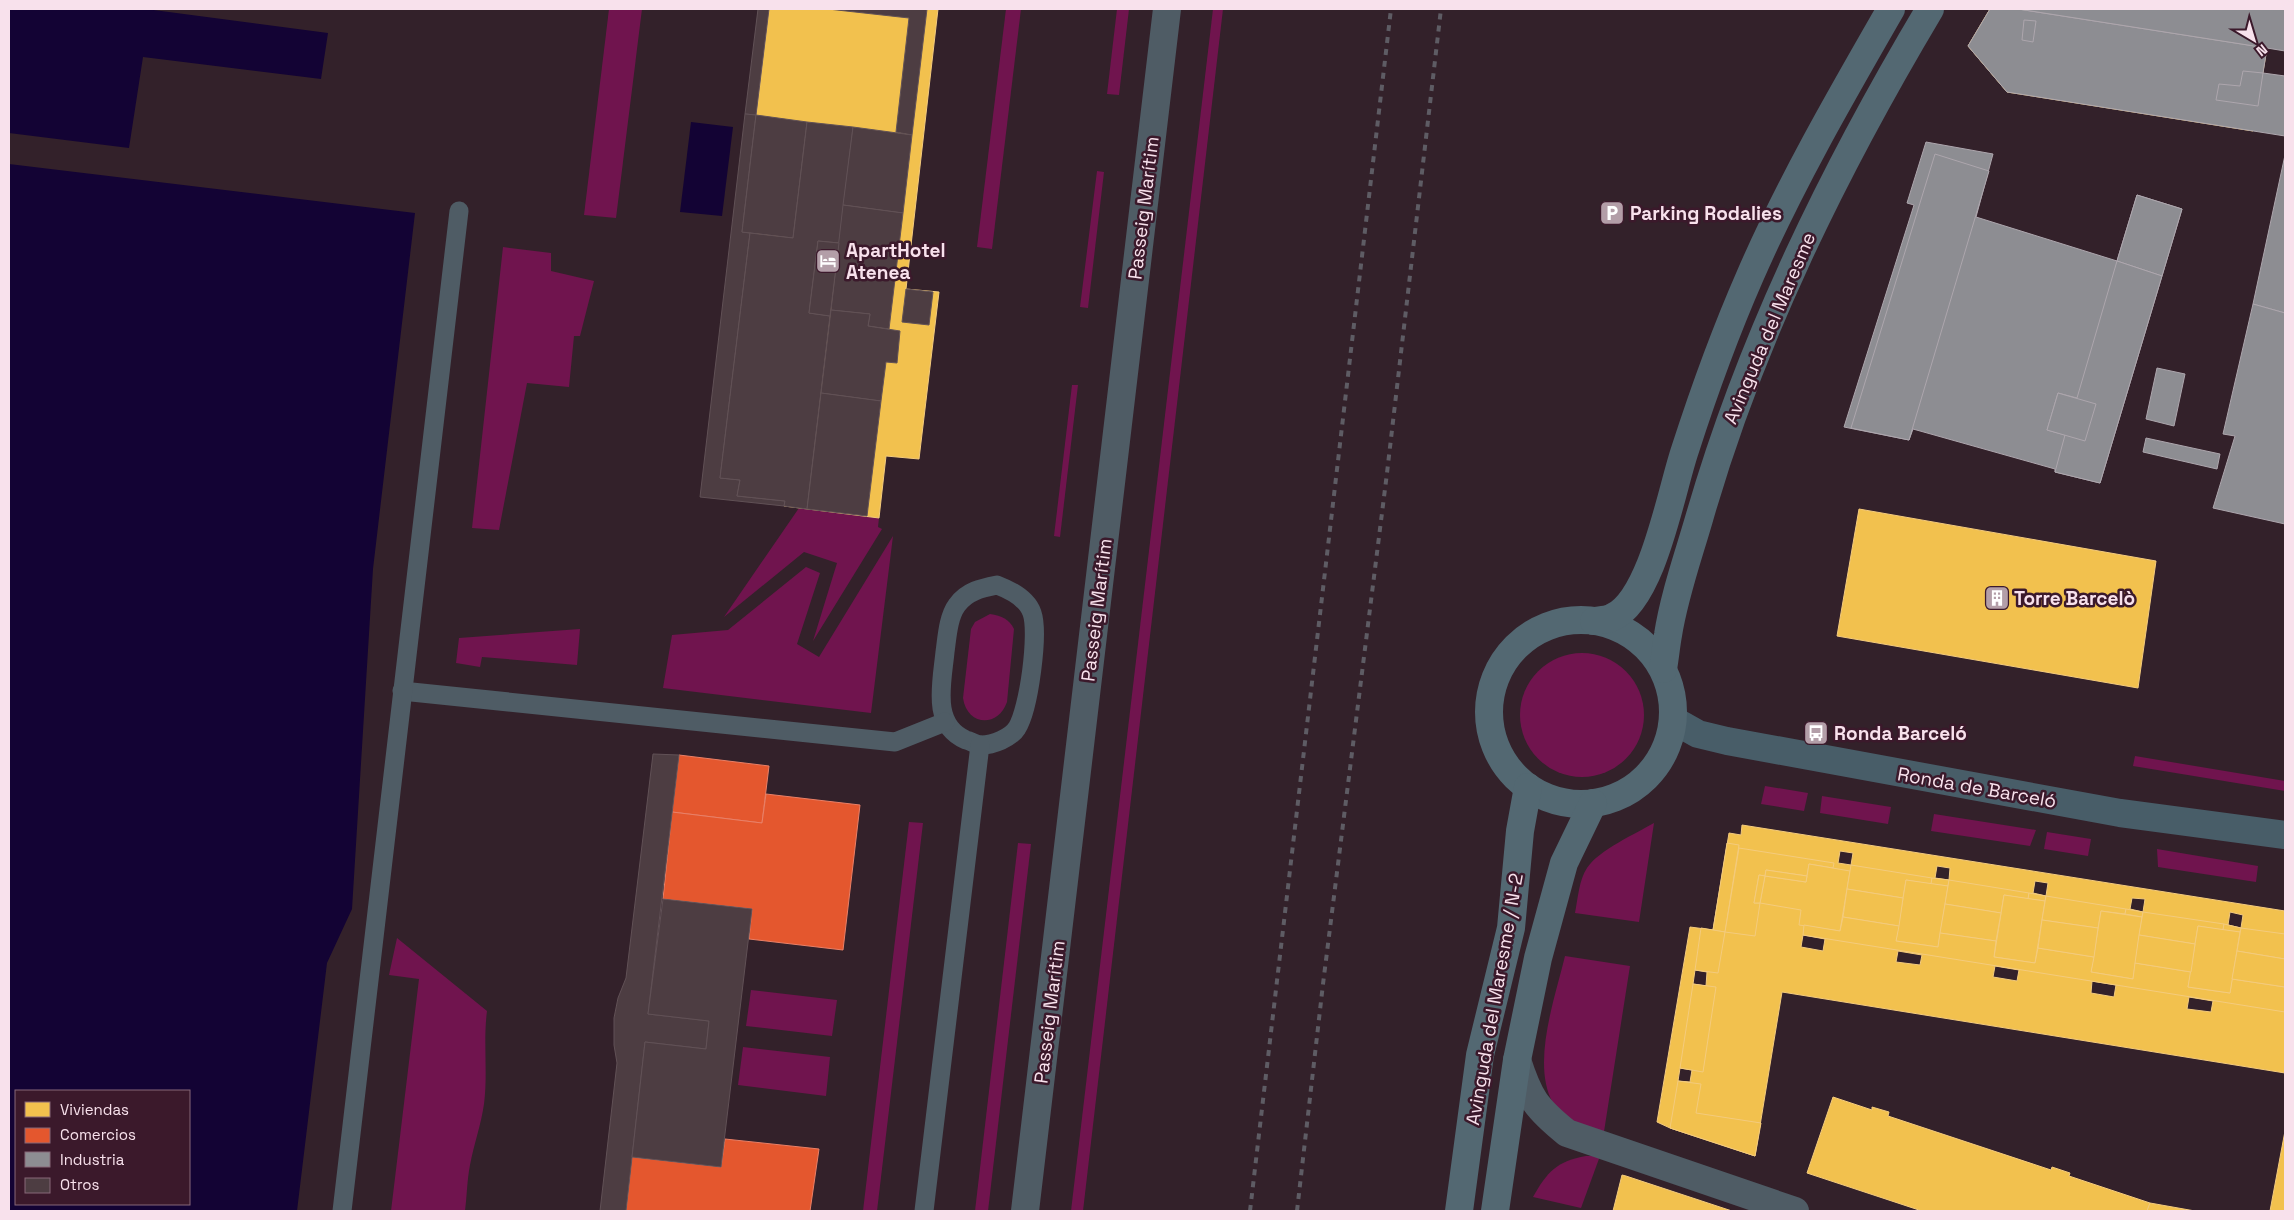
<svg xmlns="http://www.w3.org/2000/svg" width="2294" height="1220" viewBox="0 0 2294 1220" font-family="'Space Grotesk',sans-serif">
<style>
.green{fill:#70144e}
.water{fill:#130334;fill-rule:evenodd}
.homes{fill:#f2c14e;stroke:#f4cb7d;fill-rule:evenodd}
.shops{fill:#e4572e;stroke:#ea8067}
.industry{fill:#8d8d92;stroke:#ada6ad}
.building{fill:#4d3d42;stroke:#615156}
.lines{fill:none;stroke-linecap:round;stroke-linejoin:round}
.lane{stroke:#4f5c65;stroke-width:19}
.street{stroke:#4f5c65;stroke-width:28}
.secondary{stroke:#485d68;stroke-width:28}
.primary{stroke:#536872;stroke-width:28}
.rail{stroke:#5e5c64;stroke-width:4;stroke-dasharray:6 6;stroke-linecap:butt}
.labels{text-anchor:middle;stroke-width:5;stroke-linejoin:round;paint-order:stroke}
.street-label{font-size:19px;fill:#f8e1ec;stroke:#3b192b}
.poi-label{font-size:19px;font-weight:bold;fill:#f8e1ec;stroke:#3b192b;text-anchor:start}
</style>
<rect width="100%" height="100%" fill="#33212a"/>
<!-- green -->
<g class="green">
<path d="M609,9H642L616,218L584,215Z"/>
<path d="M1006,9H1021L992,249L977,247Z"/>
<path d="M1117,9H1129L1119,95L1107,94Z"/>
<path d="M1213,9H1223L1083,1211H1071Z"/>
<path d="M1097,171L1104,172L1088,308L1080,307Z"/>
<path d="M503,247L551,253V271L594,281L580,336H574L569,387L527,383L499,530L472,528Z"/>
<path d="M1072,385H1078L1060,537L1054,536Z"/>
<path d="M799,508L879,518L878,527L882,529L813,641L837,563L804,552L724,617Z"/>
<path d="M893,536L871,713L663,688L672,635L728,630L806,567L820,573L797,644L819,657Z"/>
<path d="M990,614C1002,616 1009,619 1014,629L1007,702C998,728 967,726 963,698L971,629L975,622Z"/>
<path d="M580,629L577,665L482,657L480,667L456,663L459,638Z"/>
<circle cx="1582" cy="715" r="62"/>
<path d="M2135,756L2285,781V791L2133,766Z"/>
<path d="M1765,786L1808,793L1804,811L1761,804Z"/>
<path d="M1822,796L1891,807L1888,824L1820,813Z"/>
<path d="M1934,814L2036,830L2030,846L1931,831Z"/>
<path d="M909,822L923,823L877,1211H863Z"/>
<path d="M1654,823L1639,922L1575,913C1578,898 1579,880 1587,868C1599,850 1635,834 1654,823Z"/>
<path d="M2047,832L2091,839L2088,856L2044,849Z"/>
<path d="M1018,843L1031,844L988,1211H975Z"/>
<path d="M2157,849L2258,866L2256,882L2158,867Z"/>
<path d="M397,938L487,1011C483,1042 488,1073 484,1104C481,1125 474,1144 470,1165C467,1180 467,1196 465,1211H391L419,979L389,975Z"/>
<path d="M1565,956L1630,966L1603,1138C1586,1131 1562,1119 1553,1103C1531,1064 1555,998 1565,956Z"/>
<path d="M751,990L837,1000L832,1036L746,1026Z"/>
<path d="M743,1047L830,1057L826,1096L738,1085Z"/>
<path d="M1586,1156H1600L1581,1208L1533,1197C1547,1172 1557,1161 1586,1156Z"/>
</g>
<!-- water -->
<g class="water">
<path d="M9,9H146L328,33L321,79L143,57L129,148L9,133Z"/>
<path d="M691,122L733,127L722,216L680,212Z"/>
<path d="M9,164L415,213L373,569L352,909L327,963L297,1211H9ZM16,1091H189V1204H16Z"/>
</g>
<!-- homes -->
<g class="homes">
<path d="M769,9H938L906,289L939,292L919,459L886,456L879,518L784,506L785,501L737,496L740,480L720,478L750,233L742,232Z"/>
<path d="M1990,9H2018L2267,48L2253,131L2007,92L1968,46Z"/>
<path d="M2018,9H2238L2233,43Z"/>
<path d="M1859,509L2156,561L2138,688L1837,636Z"/>
<path d="M1742,825L2285,911V1073L1782,992L1755,1156L1670,1128L1657,1122L1690,927L1713,930L1729,833L1741,835ZM1840,851L1853,853L1851,865L1838,863ZM1937,866L1950,868L1949,880L1935,878ZM2035,881L2048,883L2046,896L2033,893ZM2132,898L2145,899L2143,912L2130,909ZM2230,912L2243,915L2241,928L2228,925ZM1803,935L1825,939L1823,951L1801,947ZM1898,951L1922,955L1920,965L1896,962ZM1995,966L2019,970L2017,981L1993,977ZM1695,970L1707,972L1706,986L1693,984ZM2092,981L2116,985L2114,997L2091,993ZM2189,997L2213,1001L2211,1012L2187,1009ZM1680,1068L1692,1070L1690,1082L1678,1081Z"/>
<path d="M1727,843L1739,845L1725,932L1713,930Z"/>
<path d="M1739,848L1834,863L1833,868L1809,864L1807,876L1766,870L1765,876L1759,875L1754,903H1760L1755,936L1725,932Z"/>
<path d="M1809,864L1850,871L1840,931L1799,925L1801,910L1760,903L1765,876L1806,882Z"/>
<path d="M1851,865L1932,878L1931,884L1906,880L1903,898L1847,889Z"/>
<path d="M1766,870L1807,876L1806,882L1765,876Z"/>
<path d="M1759,875L1765,876L1760,903H1754Z"/>
<path d="M1932,878L1949,880L1948,886L1931,884Z"/>
<path d="M1906,880L1948,886L1938,947L1896,941Z"/>
<path d="M1949,880L2029,893L2028,899L2004,895L2001,913L1945,904Z"/>
<path d="M1847,889L1903,898L1899,926L1843,917Z"/>
<path d="M2029,893L2046,896L2045,901L2028,899Z"/>
<path d="M2004,895L2045,901L2035,963L1994,957Z"/>
<path d="M2046,896L2126,909L2125,914L2101,911L2098,928L2042,920Z"/>
<path d="M1945,904L2001,913L1996,941L1940,933Z"/>
<path d="M2126,909L2143,912L2142,917L2125,914Z"/>
<path d="M2101,911L2142,917L2133,979L2091,972Z"/>
<path d="M2143,912L2224,924L2223,930L2198,926L2195,944L2139,935Z"/>
<path d="M1843,917L1899,926L1896,941L1938,947L1940,933L1996,941L1994,957L2035,963L2038,948L2094,957L2091,972L2133,979L2135,963L2191,972L2188,987L2230,993L2232,979L2285,987V1012L1803,935L1804,925L1840,931Z"/>
<path d="M2042,920L2098,928L2094,957L2038,948Z"/>
<path d="M2224,924L2241,928L2240,932L2223,930Z"/>
<path d="M2198,926L2240,932L2230,993L2188,987Z"/>
<path d="M1701,928L1725,932L1718,973L1695,970Z"/>
<path d="M2241,928L2285,934V959L2237,951Z"/>
<path d="M2139,935L2195,944L2191,972L2135,963Z"/>
<path d="M2237,951L2285,959V987L2232,979Z"/>
<path d="M1693,984L1716,987L1703,1072L1680,1068Z"/>
<path d="M1678,1081L1701,1084L1696,1113L1761,1123L1755,1156L1670,1128Z"/>
<path d="M1833,1097L1872,1110V1107L1889,1112L1888,1116L2051,1170L2052,1167L2070,1173L2069,1176L2150,1203L2147,1211H1922L1807,1173Z"/>
<path d="M2285,1131V1211H2270Z"/>
<path d="M1622,1175L1626,1176L1732,1211H1613Z"/>
<path d="M2150,1203L2195,1211H2147Z"/>
</g>
<!-- shops -->
<g class="shops">
<path d="M679,755L769,766L762,823L672,812Z"/>
<path d="M766,794L860,805L843,950L749,939L752,909L663,899L672,812L762,823Z"/>
<path d="M725,1139L819,1149L810,1211H626L632,1157L721,1167Z"/>
</g>
<!-- industry -->
<g class="industry">
<path d="M1990,9H2018L2267,48L2263,73L2285,76V136L2007,92L1968,46Z"/>
<path d="M2018,9H2285V51L2267,48Z"/>
<path d="M2024,20L2036,21L2033,42L2022,40Z"/>
<path d="M2243,71L2263,73L2258,106L2216,100L2219,84L2240,86Z"/>
<path d="M1926,142L1993,154L1976,217L2117,261L2137,195L2182,209L2100,483L2055,472V469L1913,429L1909,440L1844,427L1914,205L1907,203Z"/>
<path d="M1935,154L1989,171L1909,440L1851,428Z"/>
<path d="M2285,155V313L2253,304Z"/>
<path d="M2137,195L2182,209L2162,276L2117,261Z"/>
<path d="M2117,261L2162,276L2100,483L2055,472L2065,435L2047,430L2058,393L2077,398Z"/>
<path d="M2253,304L2285,313V524L2213,508L2235,436L2223,434Z"/>
<path d="M2157,368L2185,374L2174,426L2146,419Z"/>
<path d="M2058,393L2096,404L2085,441L2047,430Z"/>
<path d="M2146,438L2220,454L2217,469L2143,452Z"/>
</g>
<!-- building -->
<g class="building">
<path d="M758,9H769L756,115L745,114Z"/>
<path d="M828,9H927L912,135L896,132L909,18Z"/>
<path d="M745,114L756,115L742,232L750,233L720,478L740,480L737,496L785,501L784,506L700,497Z"/>
<path d="M756,115L807,122L793,238L742,232Z"/>
<path d="M807,122L853,127L839,243L818,241L809,313L830,316L807,509L784,506L785,501L737,496L740,480L720,478L750,233L793,238Z"/>
<path d="M853,127L912,135L903,213L843,205Z"/>
<path d="M843,205L903,213L889,329L868,326L870,314L831,310Z"/>
<path d="M818,241L839,243L830,316L809,313Z"/>
<path d="M906,289L933,292L929,325L902,322Z"/>
<path d="M831,310L870,314L868,326L900,331L897,363L886,362L881,401L821,393Z"/>
<path d="M821,393L881,401L867,516L807,509Z"/>
<path d="M653,754L679,755L648,1014L709,1021L706,1049L645,1042L626,1211H600L617,1063L614,1045V1018L618,998L626,978Z"/>
<path d="M663,899L752,909L721,1167L632,1157L645,1042L706,1049L709,1021L648,1014Z"/>
</g>
<g class="lines">
<!-- lane -->
<g class="lane">
<path d="M997,585C1010,590 1027,598 1032,613C1039,633 1029,709 1017,728C1011,738 993,745 981,745C976,745 971,741 966,740C931,725 942,683 945,652C947,638 948,617 957,605C967,591 982,588 997,585Z"/>
<path d="M402,691L895,742L945,722"/>
<path d="M342,1211L459,211"/>
<path d="M924,1211L980,745"/>
</g>
<!-- street -->
<g class="street">
<path d="M1517,1060C1529,1098 1536,1108 1567,1133L1795,1211"/>
<path d="M1025,1211L1167,9"/>
</g>
<!-- secondary -->
<path class="secondary" d="M1673,720L1698,734L1727,741L2120,813L2285,835"/>
<!-- primary -->
<g class="primary">
<circle cx="1581" cy="712" r="92"/>
<path d="M1594,621C1600,620 1608,620 1613,617C1653,598 1671,491 1685,450C1704,391 1725,333 1750,276C1790,184 1841,96 1891,9"/>
<path d="M1663,669C1665,658 1666,646 1668,635C1674,596 1688,557 1699,519C1751,338 1834,170 1930,9"/>
<path d="M1459,1211L1480,1055L1511,928L1520,831L1528,787"/>
<path d="M1495,1211L1517,1060L1538,958L1564,863L1593,803"/>
</g>
<!-- rail -->
<g class="rail">
<path d="M1250,1211L1391,9"/>
<path d="M1297,1211L1323,984L1387,473L1441,9"/>
</g>
</g>
<!-- icons -->
<defs>
<symbol id="parking-square" viewBox="-11 -11 22 22"><rect x="-9" y="-9" width="18" height="18" rx="4" fill="#b39ea8" stroke="#3b192b"/><path d="M-3.5-5.5H1a3.5 3.5 0 0 1 0 7H-1V5.5H-3.5ZM-1-3.4V-.6H.8a1.4 1.4 0 0 0 0-2.8Z" fill="#fff"/></symbol>
<symbol id="hotel-square" viewBox="-11 -11 22 22"><rect x="-9" y="-9" width="18" height="18" rx="4" fill="#b39ea8" stroke="#3b192b"/><path d="M-6-4.5h1.5V1H6V5H4.5V3h-9V5H-6ZM-4 0a1.8 1.8 0 1 1 3.6 0ZM.5 0V-2.5h3Q6-2.5 6 0Z" fill="#fff"/></symbol>
<symbol id="building-square" viewBox="-11 -11 22 22"><rect x="-9" y="-9" width="18" height="18" rx="4" fill="#b39ea8" stroke="#3b192b"/><path d="M-4-6H4V6H1V3H-1V6H-4ZM-2.5-4.3h1.7v1.8h-1.7ZM.8-4.3h1.7v1.8H.8ZM-2.5-1h1.7V.8h-1.7ZM.8-1h1.7V.8H.8Z" fill="#fff"/></symbol>
<symbol id="bus-square" viewBox="-11 -11 22 22"><rect x="-9" y="-9" width="18" height="18" rx="4" fill="#b39ea8" stroke="#3b192b"/><path d="M-5-6H5V4H4V6H2V4H-2V6H-4V4H-5ZM-3.5-4V0h7V-4ZM-3.5 1.2v1.5H-2V1.2ZM2 1.2v1.5H3.5V1.2Z" fill="#fff"/></symbol>
</defs>
<g fill-rule="evenodd">
<use href="#parking-square" x="1598" y="199" width="28" height="28"/>
<use href="#hotel-square" x="814" y="247" width="28" height="28"/>
<use href="#building-square" x="1983" y="584" width="28" height="28"/>
<use href="#bus-square" x="1802" y="719" width="28" height="28"/>
</g>
<g class="labels">
<!-- street labels -->
<g class="street-label">
<text transform="translate(1143 208) rotate(-83)" y="7">Passeig Marítim</text>
<text transform="translate(1769 328) rotate(-67)" y="7">Avinguda del Maresme</text>
<text transform="translate(1096 610) rotate(-83)" y="7">Passeig Marítim</text>
<text transform="translate(1977 787) rotate(10)" y="7">Ronda de Barceló</text>
<text transform="translate(1494 999) rotate(-80)" y="7">Avinguda del Maresme / N-2</text>
<text transform="translate(1049 1012) rotate(-83)" y="7">Passeig Marítim</text>
</g>
<!-- poi labels -->
<g class="poi-label">
<text x="1630" y="220">Parking Rodalies</text>
<text x="846" y="257">ApartHotel<tspan x="846" dy="22">Atenea</tspan></text>
<text x="2014" y="605">Torre Barcelò</text>
<text x="1834" y="740">Ronda Barceló</text>
</g>
</g>
<!-- border -->
<rect width="2294" height="1220" fill="none" stroke="#f8e1ec" stroke-width="20"/>
<!-- legend -->
<rect x="15" y="1090" width="175" height="115" fill="#3b192b" stroke="#876978"/>
<rect x="25" y="1102" width="25" height="15" fill="#f2c14e" stroke="#876978"/>
<text x="60" y="1115" font-size="15" fill="#f8e1ec">Viviendas</text>
<rect x="25" y="1128" width="25" height="15" fill="#e4572e" stroke="#876978"/>
<text x="60" y="1140" font-size="15" fill="#f8e1ec">Comercios</text>
<rect x="25" y="1152" width="25" height="15" fill="#8d8d92" stroke="#876978"/>
<text x="60" y="1165" font-size="15" fill="#f8e1ec">Industria</text>
<rect x="25" y="1178" width="25" height="15" fill="#4d3d42" stroke="#876978"/>
<text x="60" y="1190" font-size="15" fill="#f8e1ec">Otros</text>
<!-- north arrow -->
<g transform="translate(2254 40) rotate(142)" stroke="#3b192b" stroke-width="4" paint-order="stroke">
<path d="M0-4L9 19L0 12L-9 19Z" fill="#f8e1ec"/>
<text y="-8" font-size="14" font-weight="bold" text-anchor="middle" fill="#f8e1ec">N</text>
</g>
</svg>
